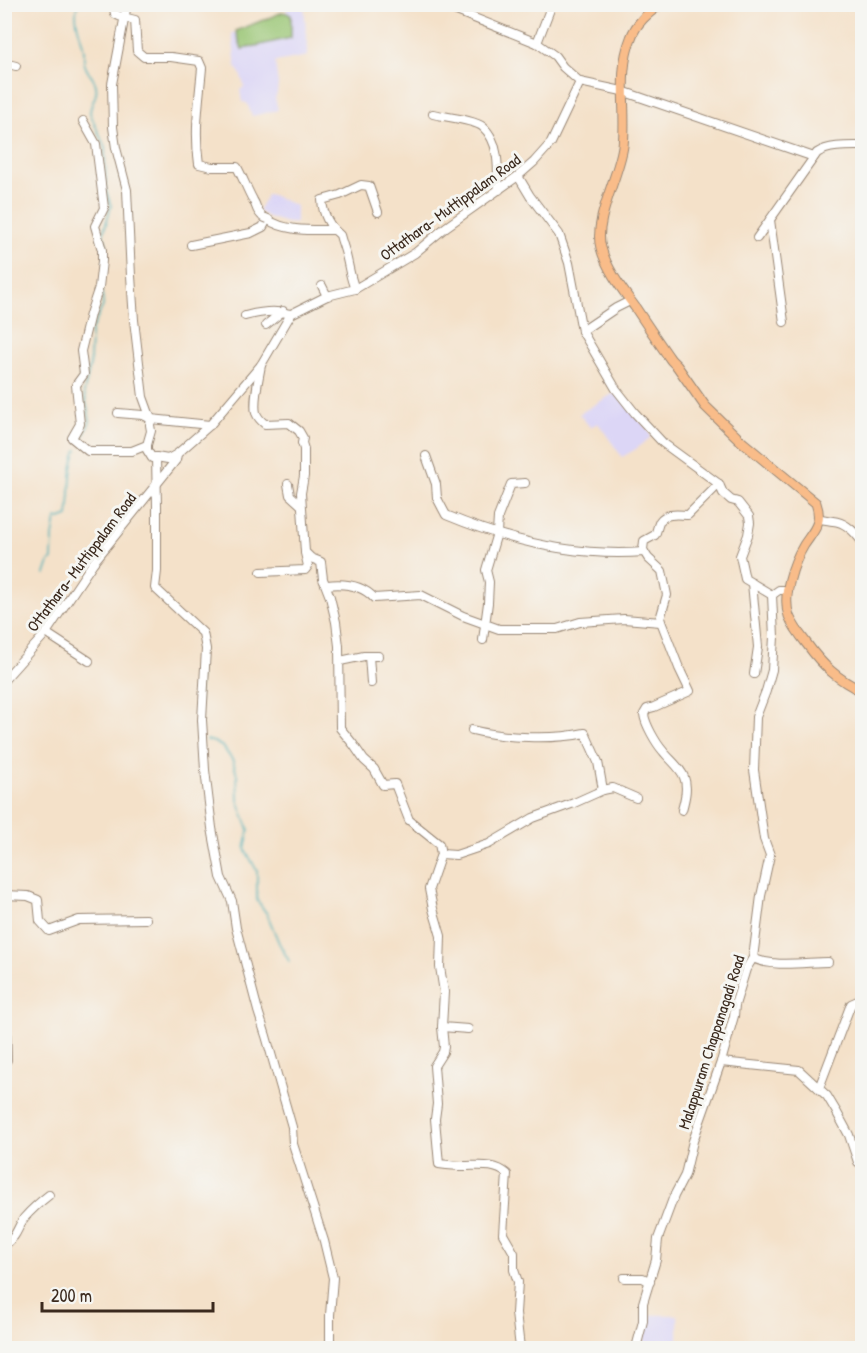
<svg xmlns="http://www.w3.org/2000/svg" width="867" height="1353" viewBox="0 0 867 1353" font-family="'Patrick Hand',sans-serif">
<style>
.built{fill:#dcd6f6}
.green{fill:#97c471;stroke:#697748;stroke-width:1.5}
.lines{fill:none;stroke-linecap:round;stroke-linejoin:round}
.stream{stroke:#3cadb7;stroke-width:1.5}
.minor-casing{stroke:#988674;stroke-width:10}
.major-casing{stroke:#988674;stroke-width:11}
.minor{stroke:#fff;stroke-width:8}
.major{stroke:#f9bc89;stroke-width:9}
.minor-bridge-casing{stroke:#988674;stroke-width:10;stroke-linecap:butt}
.minor-bridge{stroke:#fff;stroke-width:8}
.labels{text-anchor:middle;stroke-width:6;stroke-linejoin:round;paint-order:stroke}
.street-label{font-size:16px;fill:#3b2a1e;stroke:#f6f6f2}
</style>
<rect width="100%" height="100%" fill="#f6f6f2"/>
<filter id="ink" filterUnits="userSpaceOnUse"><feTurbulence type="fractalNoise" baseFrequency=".0167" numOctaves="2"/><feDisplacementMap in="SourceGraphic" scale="12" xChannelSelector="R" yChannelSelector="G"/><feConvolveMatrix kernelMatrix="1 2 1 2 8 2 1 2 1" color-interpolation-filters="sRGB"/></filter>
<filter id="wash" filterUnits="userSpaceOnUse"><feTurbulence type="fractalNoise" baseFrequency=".008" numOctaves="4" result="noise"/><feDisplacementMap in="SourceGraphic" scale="24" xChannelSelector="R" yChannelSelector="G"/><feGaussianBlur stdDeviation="1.35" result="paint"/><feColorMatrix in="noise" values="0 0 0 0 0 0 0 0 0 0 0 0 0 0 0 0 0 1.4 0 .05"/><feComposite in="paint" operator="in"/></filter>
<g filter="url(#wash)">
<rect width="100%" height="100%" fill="#f4e1c9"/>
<!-- built -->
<g class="built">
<path d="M287,5H304L308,56L275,62L278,84L277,93L275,98L278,110L252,116L247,103L242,102L240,90L243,88L244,85L240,73L236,68L232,33L238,32V29L287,11Z"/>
<path d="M267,195H272L296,206V223H287L268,217L258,211Z"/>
<path d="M616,392L649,431L651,437L636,449L622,457L598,423L590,427L579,414Z"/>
<rect x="644" y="1315" width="34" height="33"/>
</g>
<!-- green -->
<path class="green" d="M283,12L291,14V38L242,49L236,31Z"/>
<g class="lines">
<!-- stream -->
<g class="stream">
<path d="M78,4C72,19 82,36 84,51C84,56 83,61 85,65C87,73 95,78 96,86C99,96 90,102 90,113L105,148L106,190L111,206L103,234L106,243L105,264"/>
<path d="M82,440L90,421L84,392L90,365L91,331L103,306L102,290"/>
<path d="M45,574L49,562L52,559L53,537L56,518L60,519L68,516C71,495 69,468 77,450"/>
<path d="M199,730V676L201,643"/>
<path d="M207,740L214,742L223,747L233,761L237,775L238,800L249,830L245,849L257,871V900L267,914L279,943L289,961"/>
</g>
</g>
</g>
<g filter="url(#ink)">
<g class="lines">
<defs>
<g id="minor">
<path d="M113,4L115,14L119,16L135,20L137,51L144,57H171L199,61L202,68C199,101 194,131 199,164L212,167H237C243,178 247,189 253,200C258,208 255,210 263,217"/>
<path d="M439,4L537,43L555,56L563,67L580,82L622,91L814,157"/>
<path d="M537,43L552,4"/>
<path d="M4,63L16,66"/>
<path d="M433,114C445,117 475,120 483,127C490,133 495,144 496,152C499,165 497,177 499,190"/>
<path d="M83,121L96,144L104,208L95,226L102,250V261L99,287L90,314L81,351L84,374L76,385L80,424L72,438L88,451H132L147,445L151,431L150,425L151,419L210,425"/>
<path d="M518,176L530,196L559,234L569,263L582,331L616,389L635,413L663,443L719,484"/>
<path d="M770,220L784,322"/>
<path d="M757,238L817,153C829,145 849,146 862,146"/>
<path d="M191,245L251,233L263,227L267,219C285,232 313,230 334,230"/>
<path d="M322,286L327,296"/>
<path d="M355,289C350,278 349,266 346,255C344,247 342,243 340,235C329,226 323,215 322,200L340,195L361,185L369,186L378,212"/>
<path d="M245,316C259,312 277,310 291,314"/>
<path d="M266,325L283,311"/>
<path d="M582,331L616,308L630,301"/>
<path d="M261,365C259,378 253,400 256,413C258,418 261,421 265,424L289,423L299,431L303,438L302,443L304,449V476L301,493L305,552L311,558L321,562L323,579L330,597L336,622L339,646L340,728L353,744L364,760L374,769L383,785L395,784L409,820L439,844L441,854L429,889L433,909L441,936L440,967L444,992L442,1027L444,1047L443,1052L434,1066L437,1104L435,1119L439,1164C447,1165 455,1166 464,1166C479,1166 495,1163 507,1174L503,1234L514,1253V1270L518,1282L516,1313L520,1348"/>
<path d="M118,413L143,415L151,419L143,397L134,320L131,276L127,190L116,148L113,127L112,84L127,4"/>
<path d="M147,445V450L152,458L156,457L168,459L177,454"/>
<path d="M426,456L436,484L437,498L446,515C508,541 576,557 644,552"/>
<path d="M156,457L157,506V571L155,588L203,633L206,649L202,720L205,770L212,828L221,877L232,901L236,928L258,1011L266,1036L292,1127L293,1144L324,1241L333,1278L330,1315V1348"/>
<path d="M288,484L290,495L301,505"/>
<path d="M719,484L723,493L731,500L738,502L749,516L750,523L748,535L740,556L745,579L772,595"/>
<path d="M818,518C823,520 828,520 833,521C846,522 855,532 862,542"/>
<path d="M261,572L305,570L308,566L305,553"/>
<path d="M752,583L758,647L754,674"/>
<path d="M327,585C344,583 362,585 374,598L421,595L463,616L499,629H557L580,622L624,619L661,622"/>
<path d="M772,595L779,590H788"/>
<path d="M46,633L89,661"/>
<path d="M483,640L488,603L489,582L486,570L497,533L498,517L511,484L525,483"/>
<path d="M369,656L371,683"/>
<path d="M340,661L364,656H378"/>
<path d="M4,680L46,633L93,563L176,460L177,454L210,425L261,365L291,314L327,296L355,289L415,253L446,227L518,176L534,162L551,143L580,82"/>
<path d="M472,730C503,738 553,740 585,733L598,762L603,790L613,788L636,798"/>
<path d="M682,810C685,799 688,787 684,777C680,767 670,760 663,751C656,743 645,724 644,714L647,709L654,707L690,691L679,668L660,619L667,595L662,571L648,558L643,550L644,541L655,535C657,531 658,524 660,521C666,512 680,515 688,515L719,484"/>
<path d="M441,854L456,855L489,844L533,818L574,803L603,790"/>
<path d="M4,895L28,896L38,900L40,921L49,931L79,920L146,919"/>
<path d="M753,958C773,968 806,962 828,962"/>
<path d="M4,1017L6,1024L7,1060"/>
<path d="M442,1027L468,1029"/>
<path d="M721,1062L799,1070L827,1096L836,1111L849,1135L858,1162"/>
<path d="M819,1088L851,1004L862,999"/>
<path d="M4,1245C18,1236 16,1230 24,1218C32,1209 40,1202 49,1195"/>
<path d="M624,1278H643L650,1282"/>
<path d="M636,1348L643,1321V1303L656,1260L658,1239L674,1196L685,1175L693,1141L721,1062L734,1016L735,1005L746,969L753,958L761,896L770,855L764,839L754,770L756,717L766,691L772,670L774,637L772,595"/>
</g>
<path id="major" d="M661,4C648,13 636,23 631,38C617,73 627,110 623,146C619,176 593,221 601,248C607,270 622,289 635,307C647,325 659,343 671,360L677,366L705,406L741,441L816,503C823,523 814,530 804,545C793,563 782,596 789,616C793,626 800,635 807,644C822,665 838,680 862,691"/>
</defs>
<!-- minor casing -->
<use href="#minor" class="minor-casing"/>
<!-- major casing -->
<use href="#major" class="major-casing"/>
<!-- minor -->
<use href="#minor" class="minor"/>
<!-- major -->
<use href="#major" class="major"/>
<defs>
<path id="minor-bridge" d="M263,217L268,219"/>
</defs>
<!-- minor-bridge casing -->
<use href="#minor-bridge" class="minor-bridge-casing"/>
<!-- minor-bridge -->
<use href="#minor-bridge" class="minor-bridge"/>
</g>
</g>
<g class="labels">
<!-- street labels -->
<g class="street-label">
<text transform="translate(450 207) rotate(-36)" y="6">Ottathara- Muttippalam Road</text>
<text transform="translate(81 562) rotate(-53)" y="6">Ottathara- Muttippalam Road</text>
<text transform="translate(711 1042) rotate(-72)" y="6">Malappuram Chappanagadi Road</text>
</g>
</g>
<!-- margin -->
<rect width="867" height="1353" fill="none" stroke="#f6f6f2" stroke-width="24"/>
<!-- scale -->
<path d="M42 1302v9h171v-9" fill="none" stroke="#3b2a1e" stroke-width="3"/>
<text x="51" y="1302" font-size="18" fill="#3b2a1e" stroke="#f6f6f2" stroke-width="4.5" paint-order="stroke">200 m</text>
</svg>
